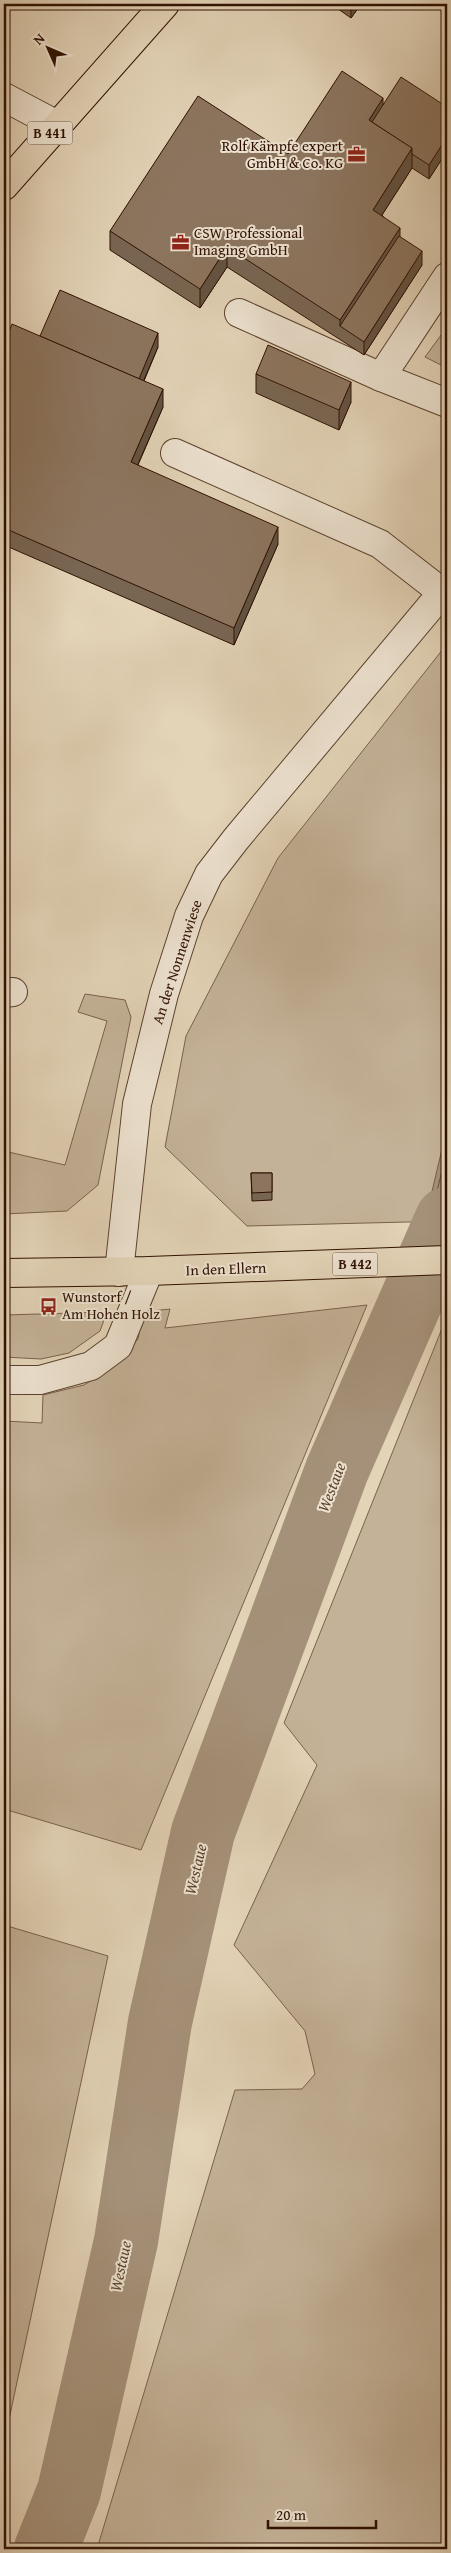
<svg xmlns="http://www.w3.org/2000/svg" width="451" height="2553" viewBox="0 0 451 2553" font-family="'Gentium Book Plus',serif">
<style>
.green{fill:#c4b298;stroke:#79614c}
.water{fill:#a59179;stroke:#755d49}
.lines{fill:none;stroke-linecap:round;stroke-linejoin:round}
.shore{stroke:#6a503c;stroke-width:1}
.river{stroke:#a59179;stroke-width:64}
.minor-casing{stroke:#5b412e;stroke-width:30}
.major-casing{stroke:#2e1000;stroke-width:30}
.minor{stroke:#ede2d0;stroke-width:28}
.major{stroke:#e3d3b7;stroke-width:28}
.wall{fill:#786552;stroke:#2e1000}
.shaded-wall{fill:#625242;stroke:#2e1000}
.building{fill:#8c755f;stroke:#2e1000}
.labels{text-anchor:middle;stroke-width:4;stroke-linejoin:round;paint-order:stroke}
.shield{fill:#ede2d0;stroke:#674f3e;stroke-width:1}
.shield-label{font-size:14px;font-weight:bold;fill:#2e1000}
.poi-label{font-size:15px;fill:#2e1000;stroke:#ede2d0;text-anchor:start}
.street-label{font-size:15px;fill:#2e1000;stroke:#ede2d0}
.water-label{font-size:16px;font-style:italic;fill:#5e4430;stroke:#ede2d0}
</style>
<rect width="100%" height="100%" fill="#e3d3b7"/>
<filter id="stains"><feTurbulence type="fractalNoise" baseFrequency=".004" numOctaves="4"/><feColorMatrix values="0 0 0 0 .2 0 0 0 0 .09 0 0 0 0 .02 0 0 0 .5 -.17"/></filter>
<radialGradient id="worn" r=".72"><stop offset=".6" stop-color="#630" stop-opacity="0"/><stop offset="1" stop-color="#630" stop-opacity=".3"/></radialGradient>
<!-- green -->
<g class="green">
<path d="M447,327V368L425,357Z"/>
<path d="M447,644V1221L247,1226L165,1147L186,1036L278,858Z"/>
<path d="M85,994L125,1000L131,1017L98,1185L67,1211L4,1214V1151L65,1165L107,1021L78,1012Z"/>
<path d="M367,1305L141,1850L4,1809V1421L42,1423L43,1395L84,1385L116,1365L138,1339L143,1312L170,1309L165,1328Z"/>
<path d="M107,1312L100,1331L69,1353L41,1359L4,1357V1315Z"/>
<path d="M447,1316V2549H97L235,2090L302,2089L315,2074L305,2031L234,1945L317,1765L284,1723Z"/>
<path d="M4,1925L108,1956L4,2443Z"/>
</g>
<!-- water -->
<path class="water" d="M447,1128V1219L425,1221Z"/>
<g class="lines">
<!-- shore -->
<path class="shore" d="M447,1150L432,1212L435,1215L447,1214"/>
<!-- river -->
<path class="river" d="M46,2549L69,2491L126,2241L160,2022L203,1832L337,1470L447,1219"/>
<defs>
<g id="minor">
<path d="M4,97L57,125"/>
<path d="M447,277L381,377L447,403"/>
<path d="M239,313L381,377"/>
<path d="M175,453L380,544L443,593"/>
<path d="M4,993L13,992"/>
<path d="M119,1272L137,1104L164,994L189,916L209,874L236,839L447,587"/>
<path d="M4,1380H40L91,1366L118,1346L149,1271"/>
</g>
<g id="major">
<path d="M4,186L165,4"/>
<path d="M4,1273L149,1271L447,1260"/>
</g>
</defs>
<!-- minor casing -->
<use href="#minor" class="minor-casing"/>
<!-- major casing -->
<use href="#major" class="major-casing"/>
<!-- minor -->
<use href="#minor" class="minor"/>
<!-- major -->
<use href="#major" class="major"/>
</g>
<!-- wall -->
<g class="wall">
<path d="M331,4H361L351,18Z"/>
<path d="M383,104L447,107V151L429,179L412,168L382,215L400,237L422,265L364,355L227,267L200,308L110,250V231L288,154Z"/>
<path d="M40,336L158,347L144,381L163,407L138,465L278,544L234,645L4,545V344Z"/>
<path d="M256,374L351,402L339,430L256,393Z"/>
<path d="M251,1173H272V1200L252,1201Z"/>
</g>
<!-- shaded-wall -->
<g class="shaded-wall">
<path d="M355,4H361L351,18V10Z"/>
<path d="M383,98V118L375,130L369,120Z"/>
<path d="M447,137V151L429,179V165Z"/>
<path d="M412,148V168L373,229V210Z"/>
<path d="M400,228V247L340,326V320Z"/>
<path d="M227,247V267L200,308V289Z"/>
<path d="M422,251V265L364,355V342Z"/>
<path d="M158,333V347L137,396V382Z"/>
<path d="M351,382V402L339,430V410Z"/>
<path d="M163,389V407L131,480V462Z"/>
<path d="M278,527V544L234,645V628Z"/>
</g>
<!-- building -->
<g class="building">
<path d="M342,4H355L351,10Z"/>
<path d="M342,71L383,98L369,120L412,148L373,210L400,228L340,320L227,247L200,289L110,231L198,96L288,154Z"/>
<path d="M401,77L447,107V137L429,165L412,154V148L372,122Z"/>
<path d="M399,236L422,251L364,342L340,326Z"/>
<path d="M60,290L158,333L139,379L40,336Z"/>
<path d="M12,324L163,389L131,462L278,527L234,628L4,528V344Z"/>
<path d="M268,345L351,382L339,410L256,374Z"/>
<path d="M251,1173H272V1192L252,1193Z"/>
</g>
<!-- icons -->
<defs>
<symbol id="office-bare" viewBox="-9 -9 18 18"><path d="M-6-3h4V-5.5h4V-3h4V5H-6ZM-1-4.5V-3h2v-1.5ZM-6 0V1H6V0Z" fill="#8f2418" stroke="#ede2d0" stroke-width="2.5" paint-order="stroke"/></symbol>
<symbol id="bus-bare" viewBox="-9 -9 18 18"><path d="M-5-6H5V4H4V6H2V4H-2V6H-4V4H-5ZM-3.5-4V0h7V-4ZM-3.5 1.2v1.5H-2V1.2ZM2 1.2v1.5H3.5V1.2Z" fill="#8f2418" stroke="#ede2d0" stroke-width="2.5" paint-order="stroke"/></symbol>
</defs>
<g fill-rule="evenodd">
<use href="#office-bare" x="344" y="142" width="25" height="25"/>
<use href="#office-bare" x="168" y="230" width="25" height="25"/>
<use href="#bus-bare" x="36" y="1294" width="25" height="25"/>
</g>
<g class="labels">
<!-- shield labels -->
<g class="shield">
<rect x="27.5" y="121.5" width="45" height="23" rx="4"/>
<rect x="332.5" y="1252.5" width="45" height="23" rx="4"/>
</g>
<g class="shield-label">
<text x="50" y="138">B 441</text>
<text x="355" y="1269">B 442</text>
</g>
<!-- poi labels -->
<g class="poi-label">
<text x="343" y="151" text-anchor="end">Rolf Kämpfe expert<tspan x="343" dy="17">GmbH &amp; Co. KG</tspan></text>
<text x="194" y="238">CSW Professional<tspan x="194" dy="17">Imaging GmbH</tspan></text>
<text x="62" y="1302">Wunstorf /<tspan x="62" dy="17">Am Hohen Holz</tspan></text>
</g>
<!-- street labels -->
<g class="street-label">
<text transform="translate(177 962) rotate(-72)" y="5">An der Nonnenwiese</text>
<text transform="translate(226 1269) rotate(-2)" y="5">In den Ellern</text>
</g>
<!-- water labels -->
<g class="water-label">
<text transform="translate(331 1487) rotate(-69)" y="6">Westaue</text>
<text transform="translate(195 1869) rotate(-77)" y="6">Westaue</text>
<text transform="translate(120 2266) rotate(-78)" y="6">Westaue</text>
</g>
</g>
<!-- margin -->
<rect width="451" height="2553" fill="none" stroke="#e3d3b7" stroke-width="20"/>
<rect x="5" y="5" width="441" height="2543" fill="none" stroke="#2e1000" stroke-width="2.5"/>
<rect x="10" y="10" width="431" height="2533" fill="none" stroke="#2e1000"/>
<!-- north arrow -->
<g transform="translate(48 48) rotate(315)" stroke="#ede2d0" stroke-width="4" paint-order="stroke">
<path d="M0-4L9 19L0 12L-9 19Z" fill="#2e1000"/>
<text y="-8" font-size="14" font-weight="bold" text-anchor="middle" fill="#2e1000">N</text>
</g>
<!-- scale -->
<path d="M268 2520v8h108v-8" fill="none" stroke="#2e1000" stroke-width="2.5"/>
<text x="276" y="2520" font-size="15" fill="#2e1000" stroke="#ede2d0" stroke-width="4" paint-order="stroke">20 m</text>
<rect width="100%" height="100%" filter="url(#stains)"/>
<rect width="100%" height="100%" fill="url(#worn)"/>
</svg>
